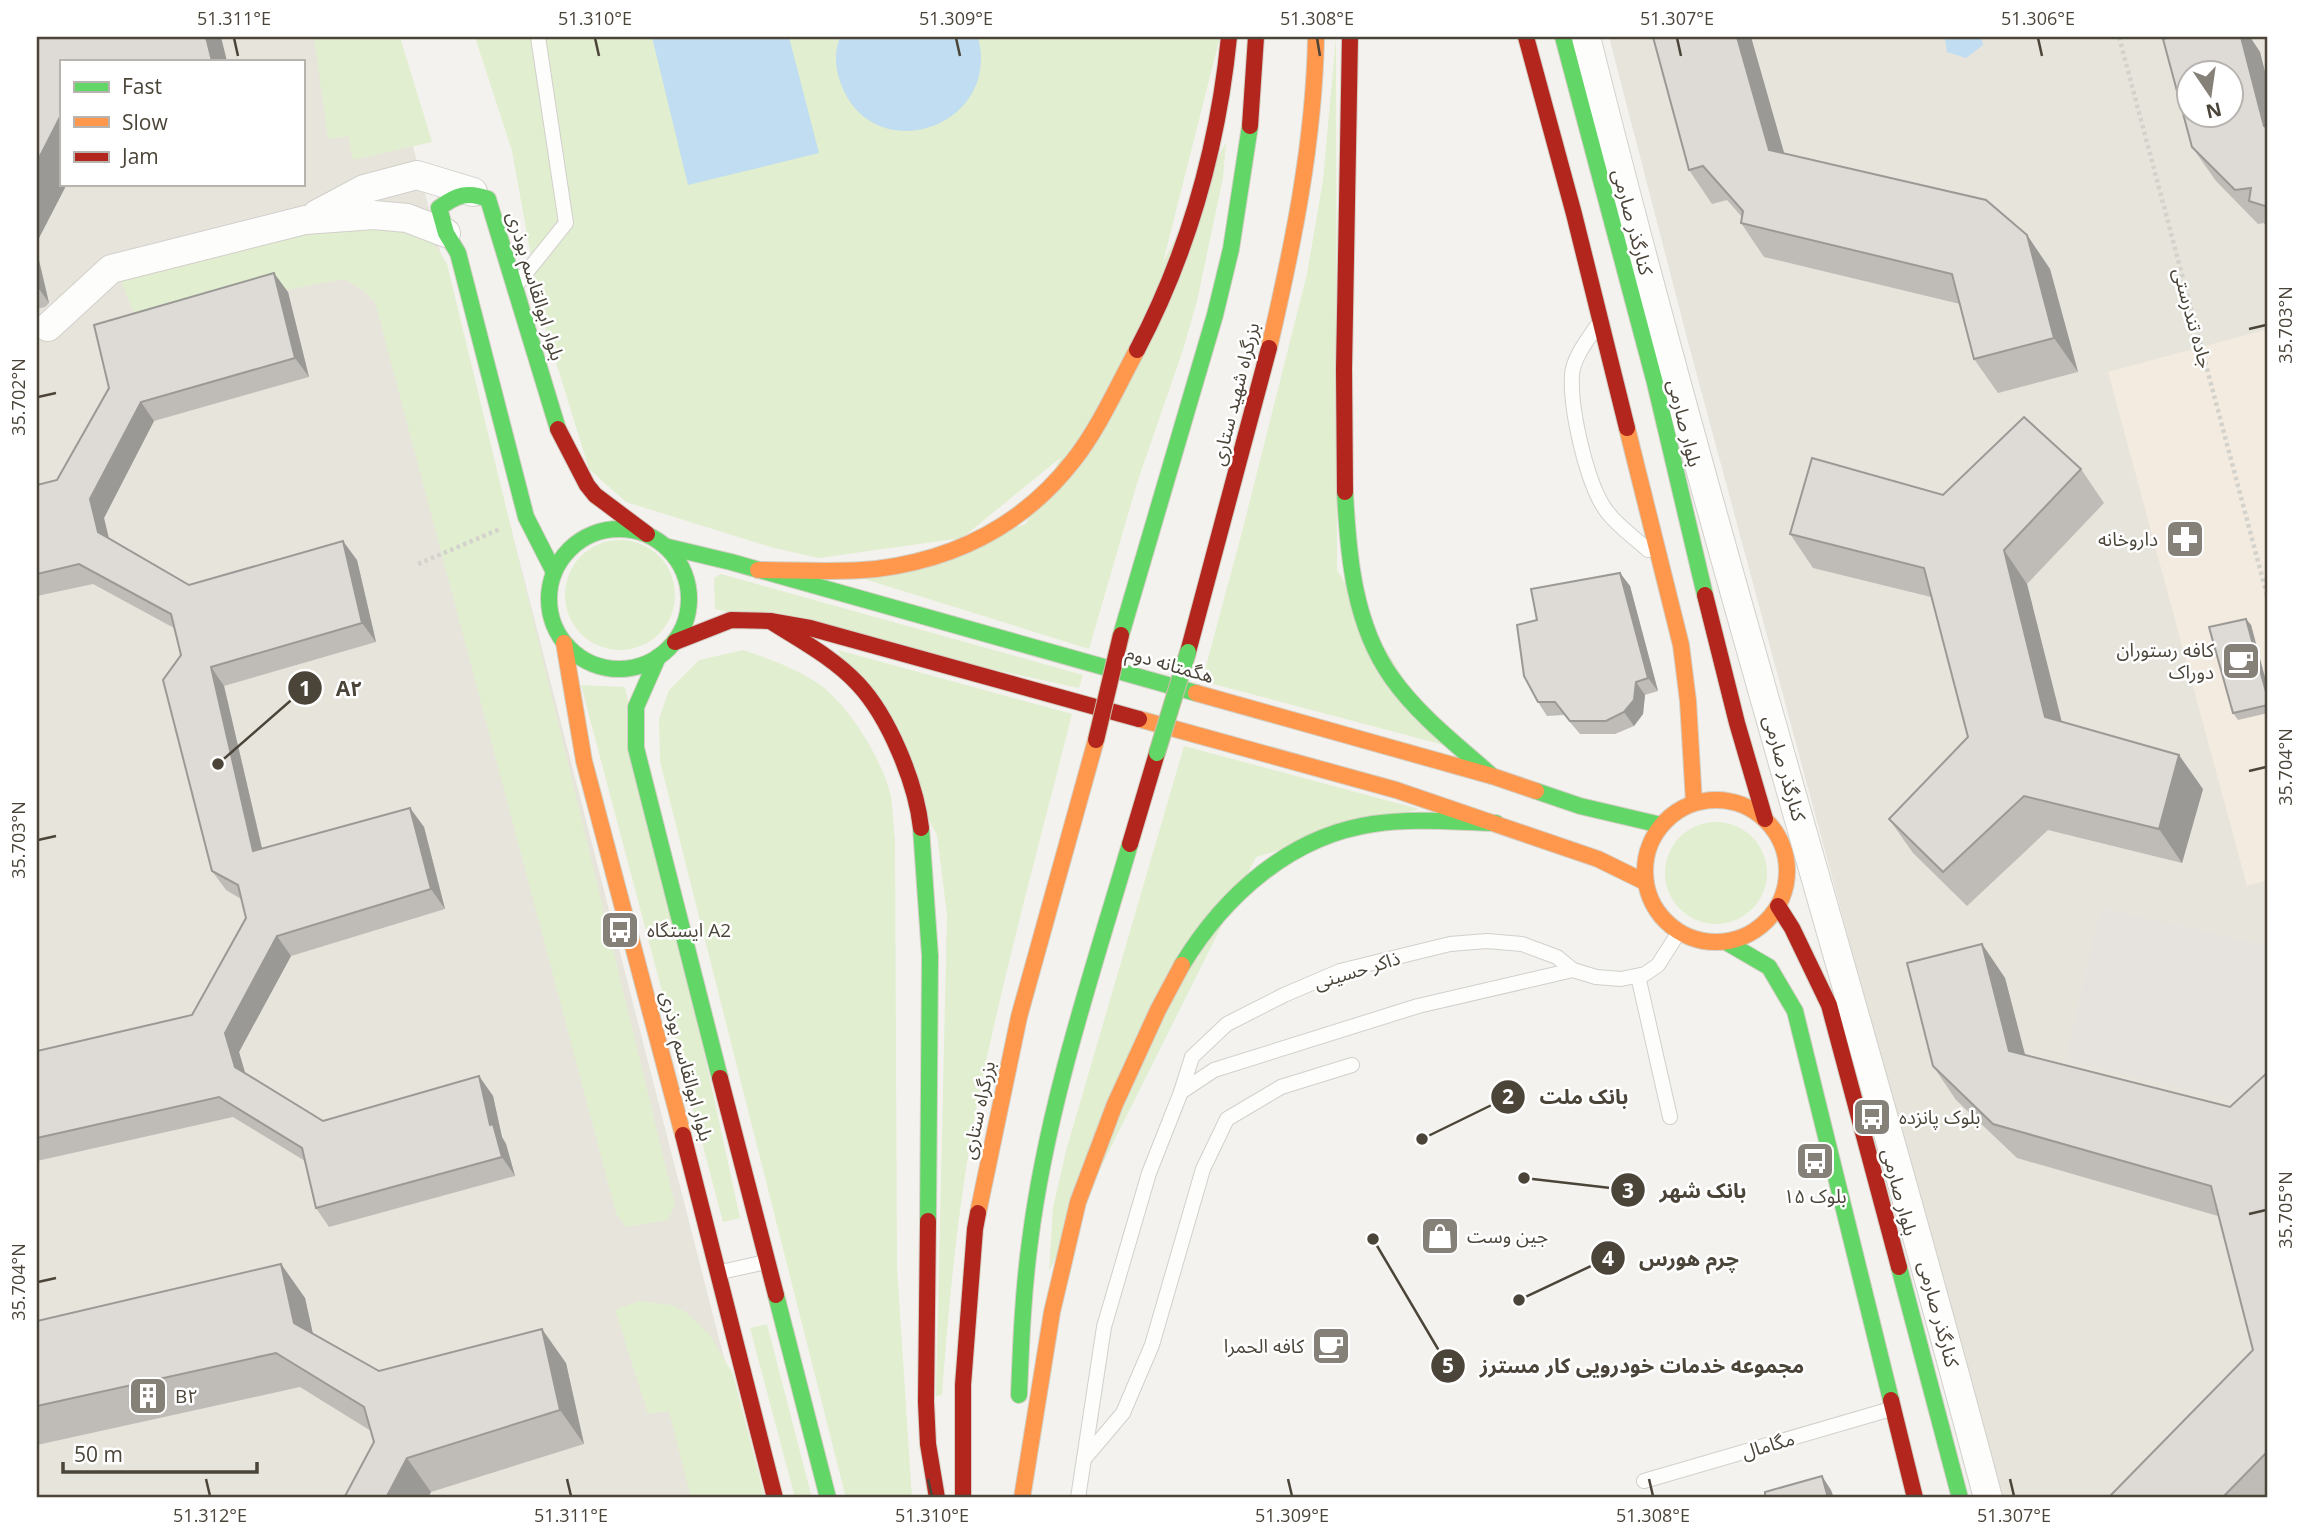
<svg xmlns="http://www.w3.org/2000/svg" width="2305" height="1535" viewBox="0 0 2305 1535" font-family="'Open Sans','Noto Sans Arabic',sans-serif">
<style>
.residential{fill:#e7e4dc;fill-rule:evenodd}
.commercial{fill:#f3ebdf}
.green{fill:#e1eecf}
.parking{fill:#e6e3df}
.water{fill:#c0ddf1}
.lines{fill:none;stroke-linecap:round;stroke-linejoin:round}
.lane-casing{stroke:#d2d0cb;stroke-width:16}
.street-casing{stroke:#d2d0cb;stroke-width:30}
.fast-casing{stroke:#d3cfc5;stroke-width:18}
.slow-casing{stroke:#d3cfc5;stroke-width:18}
.jam-casing{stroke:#d3cfc5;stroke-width:18}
.path{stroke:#d3d2cc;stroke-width:4.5;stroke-dasharray:3.5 3.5;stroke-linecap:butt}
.lane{stroke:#fdfdfc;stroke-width:14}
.street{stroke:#fdfdfc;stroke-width:28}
.fast{stroke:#63d668;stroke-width:16}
.slow{stroke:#ff974d;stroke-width:16}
.jam{stroke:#b3261e;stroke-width:16}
.fast-bridge-casing{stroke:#ccbfa9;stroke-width:18;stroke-linecap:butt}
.jam-bridge-casing{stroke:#ccbfa9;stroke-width:18;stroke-linecap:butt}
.fast-bridge{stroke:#63d668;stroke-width:16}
.jam-bridge{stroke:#b3261e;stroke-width:16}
.wall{fill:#bfbcb8}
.shaded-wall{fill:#9b9996}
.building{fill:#dedbd6;stroke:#9b9996;stroke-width:2;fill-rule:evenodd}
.ticks{fill:none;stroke:#4b4439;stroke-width:2.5}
.labels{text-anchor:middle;stroke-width:5;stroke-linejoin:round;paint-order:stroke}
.street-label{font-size:19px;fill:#4b4439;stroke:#fff}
.poi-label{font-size:19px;fill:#4b4439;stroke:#fff;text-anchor:start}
.leader{fill:none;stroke:#4b4439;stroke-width:2.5}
.callout-dot{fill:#4b4439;stroke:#fff;stroke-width:2.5}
.mark-label{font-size:21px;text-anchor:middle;font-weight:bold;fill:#fff}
.callout-label{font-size:21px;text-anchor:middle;font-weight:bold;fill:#4b4439;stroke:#fff;stroke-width:5;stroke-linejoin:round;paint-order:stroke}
.neatline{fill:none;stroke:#4b4439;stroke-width:2.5}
.ticks-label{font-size:18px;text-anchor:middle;fill:#4b4439}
</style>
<rect width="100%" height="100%" fill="#f4f2ee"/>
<!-- residential -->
<g class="residential">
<path d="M37,37H385L760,1498H37ZM61,61H303V184H61Z"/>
<path d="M1609,37H2268V1498H1999L1688,342ZM2190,74H2232V116H2190Z"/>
</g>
<!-- commercial -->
<path class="commercial" d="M2268,329V880L2247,886L2108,372Z"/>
<!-- green -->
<g class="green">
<path d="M314,37H400L432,142L353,160L348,136L328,139Z"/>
<path d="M475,37H1220L1159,278L1065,454L962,538L819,558L774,548L626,502L589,469L542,317L512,151Z"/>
<path d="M1336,37L1337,570L1444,745L1202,681L1242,532L1307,274L1323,180Z"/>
<path d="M1226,142L1223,178L1197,301L1183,350L1138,480L1089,649L858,577L1026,524Z"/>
<path d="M385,224C419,231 429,233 447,264L675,1205L668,1220L626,1227L616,1213L375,302L363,290L344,279L136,319L119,276L306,231Z"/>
<circle cx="620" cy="595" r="55"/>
<path d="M721,574L1083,675L1079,688L715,609L714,578Z"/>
<path d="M743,650C768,658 794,668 816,682C848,703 883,760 891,797C893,811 893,826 895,840L897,1268L912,1498H846L660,762L659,719L669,690L699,660Z"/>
<path d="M838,650L1072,714C1040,842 1004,971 978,1100C959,1198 949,1296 942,1395L936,1396L947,915L937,835Z"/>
<path d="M581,685L625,687L740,1218L723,1222Z"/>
<path d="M1184,746L1419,809L1256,857L1049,1271L1053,1208L1066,1151Z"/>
<circle cx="1716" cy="873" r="51"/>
<path d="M639,1301L672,1305L687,1313L709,1334L733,1374L765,1498H691L669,1411L648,1414L615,1310Z"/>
<path d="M767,1324L812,1498H795L750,1328Z"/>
</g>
<!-- parking -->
<path class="parking" d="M2101,908L2268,946V1077L2262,1106L2065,1061Z"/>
<!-- water -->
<g class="water">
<path d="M652,37H789L819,153L688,185Z"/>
<path d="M840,37H978C1002,128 873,170 841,84C835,68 834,52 840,37Z"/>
<path d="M1945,37H1981L1983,45L1966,58L1947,52Z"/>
</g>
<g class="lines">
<defs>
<g id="lane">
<path d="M518,283L566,223L538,37"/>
<path d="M1596,327C1587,341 1573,358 1572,375C1570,409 1587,487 1608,513C1619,527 1635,538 1648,550"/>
<path d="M1573,970L1418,1006L1214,1070L1181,1092L1192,1057L1227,1024L1284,995L1340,971L1450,944L1487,941L1522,944L1557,957L1573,970L1596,977L1621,979L1645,974L1658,965L1679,932"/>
<path d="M1638,976L1670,1117"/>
<path d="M721,1272L766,1262"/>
<path d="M1084,1459L1123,1413L1152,1345L1203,1169L1227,1119L1281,1087L1352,1065"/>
<path d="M1644,1481L1891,1409"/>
<path d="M1078,1498L1104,1327L1149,1173L1181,1092"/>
</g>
<g id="street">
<path d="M1586,37C1708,527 1859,1010 1988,1498"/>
<path d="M317,214L364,189L417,175L473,192"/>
<path d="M48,327L111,269L305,220L374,215L407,218L446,233"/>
</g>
<g id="fast">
<path d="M1563,37L1655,383L1705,595"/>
<path d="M1345,492C1348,555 1354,625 1392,678C1419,716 1457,745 1492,776"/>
<circle cx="619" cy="599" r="70"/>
<path d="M668,547L731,562L1196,693"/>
<path d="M554,572L526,517L458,253L446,233L439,208C456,195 468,191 488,199L558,429"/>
<path d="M1121,635L1215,315L1231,249L1250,126"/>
<path d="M658,657L636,707V748L720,1078"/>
<path d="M1536,791L1580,806L1661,825"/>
<path d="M921,828L930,956L928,1221"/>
<path d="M1726,942L1769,967L1795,1011L1891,1400"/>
<path d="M1182,965C1224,896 1290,836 1373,824C1414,818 1455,822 1496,823"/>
<path d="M1899,1267L1960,1498"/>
<path d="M776,1295L828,1498"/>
<path d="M1019,1395C1021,1344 1023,1292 1030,1241C1047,1106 1092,974 1130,844"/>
</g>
<g id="slow">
<path d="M1269,348C1293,245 1314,143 1316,37"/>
<path d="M1627,428L1681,645L1688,701L1694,803"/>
<path d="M758,570C796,570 839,573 876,569C956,559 1023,525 1073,461C1099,428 1117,387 1137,350"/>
<path d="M564,643L584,761L683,1135"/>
<path d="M1196,693L1492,776L1536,791"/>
<path d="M1139,719L1396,790L1598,859L1645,882"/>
<circle cx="1716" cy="871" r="71"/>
<path d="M978,1213L1019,1017L1096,740"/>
<path d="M1022,1498L1052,1312L1078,1202L1115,1104L1158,1010L1182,965"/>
</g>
<g id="jam">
<path d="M1526,37L1574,214L1627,428"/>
<path d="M1250,126L1256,37"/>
<path d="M1137,350C1188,253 1218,146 1229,37"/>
<path d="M558,429L587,485L595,495L647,534"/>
<path d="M1345,492L1344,369L1350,37"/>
<path d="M1705,595L1737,723L1765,819"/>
<path d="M770,621C800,640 834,658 858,684C889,717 916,783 921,828"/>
<path d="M675,642L731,620L770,621L810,628L1139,719"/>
<path d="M1188,652L1269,348"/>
<path d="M1130,844L1157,753"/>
<path d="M1778,906L1792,928L1829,1005L1899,1267"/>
<path d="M720,1078L776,1295"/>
<path d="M683,1135L775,1498"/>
<path d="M928,1221L926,1402L928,1444L937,1498"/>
<path d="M1891,1400L1915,1498"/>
<path d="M963,1498V1385L975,1229L978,1213"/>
</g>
</defs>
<!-- lane casing -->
<use href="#lane" class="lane-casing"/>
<!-- street casing -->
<use href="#street" class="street-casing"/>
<!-- fast casing -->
<use href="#fast" class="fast-casing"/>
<!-- slow casing -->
<use href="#slow" class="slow-casing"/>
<!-- jam casing -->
<use href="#jam" class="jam-casing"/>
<!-- path -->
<g class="path">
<path d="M2119,37L2268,599"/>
<path d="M418,564L500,529"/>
</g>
<!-- lane -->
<use href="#lane" class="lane"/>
<!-- street -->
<use href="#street" class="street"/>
<!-- fast -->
<use href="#fast" class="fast"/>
<!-- slow -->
<use href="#slow" class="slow"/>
<!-- jam -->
<use href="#jam" class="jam"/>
<defs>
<path id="fast-bridge" d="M1157,753L1188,652"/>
<path id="jam-bridge" d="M1096,740L1121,635"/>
</defs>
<!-- fast-bridge casing -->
<use href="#fast-bridge" class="fast-bridge-casing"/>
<!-- jam-bridge casing -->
<use href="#jam-bridge" class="jam-bridge-casing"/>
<!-- fast-bridge -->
<use href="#fast-bridge" class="fast-bridge"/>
<!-- jam-bridge -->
<use href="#jam-bridge" class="jam-bridge"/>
</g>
<!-- wall -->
<g class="wall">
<path d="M1653,37H1751L1784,154L2027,235L2050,269L2078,372L1998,393L1974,359L1960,304L1764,257L1741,223L1742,217L1727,200L1712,204L1689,170Z"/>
<path d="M2170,37H2250L2260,52L2268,84V228L2264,223L2258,224L2216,181L2192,147Z"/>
<path d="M37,252L49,303L45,307L37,309Z"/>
<path d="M288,292L309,377L154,421L104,518L109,538L189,585L357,560L376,642L224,686L262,848L410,808L424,827L445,909L291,956L239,1052L245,1073L323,1121L479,1076L493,1096L502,1137L506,1144L515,1176L329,1227L316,1208L305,1161L233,1117L37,1161V1051L192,1015L246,918L241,899L226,890L212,871L181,655L174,628L93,584L37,596V485L57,480L109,388Z"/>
<path d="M2081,469L2104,503L2027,584L2062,722L2203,789L2182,863L2048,830L1967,906L1913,853L1889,819L1968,737L1931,597L1813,568L1790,534L1943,495Z"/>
<path d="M1620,573L1630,586L1658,691L1645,695L1643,714L1634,726L1615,734H1580L1564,715L1547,716L1538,702L1537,620Z"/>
<path d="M2246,619L2251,625L2268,689V713L2238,720L2233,713Z"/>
<path d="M1982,944L2005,978L2025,1055L2230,1107L2268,1072V1498H2108L2253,1350L2218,1216L2017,1158L1956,1100L1933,1066Z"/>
<path d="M281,1264L305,1298L313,1334L379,1371L566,1363L584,1444L431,1492L428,1498H344L374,1442L371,1431L300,1387L37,1445V1321Z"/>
</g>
<!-- shaded-wall -->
<g class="shaded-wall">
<path d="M206,37H221L227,61H212Z"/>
<path d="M1737,37H1751L1793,184L1769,150Z"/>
<path d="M2241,37H2250L2260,52L2268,84V133L2264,126Z"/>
<path d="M60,117L61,120V184H67L37,242V162Z"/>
<path d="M2027,235L2050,269L2078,372L2054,338Z"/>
<path d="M37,252L49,303L37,286Z"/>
<path d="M274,273L288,292L309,377L295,358Z"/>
<path d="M141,402L154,421L104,518L112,552L98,532L90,499Z"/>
<path d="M343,541L357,560L376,642L362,623Z"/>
<path d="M2004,550L2027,584L2069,751L2045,717Z"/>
<path d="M1620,573L1630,586L1658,691L1648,678Z"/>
<path d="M2246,619L2251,625L2268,689V699Z"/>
<path d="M211,667L224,686L267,870L253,851Z"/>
<path d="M1636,682L1645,695L1643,714L1634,726L1624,712Z"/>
<path d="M2179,755L2203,789L2182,863L2159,829Z"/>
<path d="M410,808L424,827L445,909L431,889Z"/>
<path d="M277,936L291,956L239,1052L249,1086L235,1067L225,1033Z"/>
<path d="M1982,944L2005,978L2033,1085L2009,1051Z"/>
<path d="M479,1076L493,1096L502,1137L506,1144L515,1176L502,1157L490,1125Z"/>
<path d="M281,1264L305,1298L318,1357L294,1323Z"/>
<path d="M542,1329L566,1363L584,1444L560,1410Z"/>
<path d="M407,1458L431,1492L428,1498H386Z"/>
<path d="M1822,1476L1831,1490L1834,1498H1828Z"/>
</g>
<!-- building -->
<g class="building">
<path d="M37,37H206L212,61H61V117H60L37,162Z"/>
<path d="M1653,37H1737L1769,150L1986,200L2027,235L2054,338L1974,359L1952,274L1741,223L1743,211L1703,166L1689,170Z"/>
<path d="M2170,37H2241L2264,126L2268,128V207L2249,201L2251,188L2235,190L2192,147L2163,39ZM2189,74H2231V116H2189Z"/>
<path d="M274,273L295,358L141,402L90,499L98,532L189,585L343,541L362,623L211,667L253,851L410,808L431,889L277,936L225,1033L235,1067L323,1121L479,1076L490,1125L493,1124L502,1157L316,1208L302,1148L219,1097L37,1138V1051L192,1015L246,918L238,885L212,871L163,680L181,655L171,614L79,564L37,574V485L57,480L109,388L94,325Z"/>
<path d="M2024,417L2081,469L2004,550L2045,717L2179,755L2159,829L2024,796L1943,872L1889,819L1968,737L1924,568L1790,534L1812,458L1943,495Z"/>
<path d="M1620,573L1648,678L1636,682L1634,700L1624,712L1606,721H1570L1555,702H1538L1524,676L1517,625L1537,620L1531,589Z"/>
<path d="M2246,619L2268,699V705L2233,713L2209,627Z"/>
<path d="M1982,944L2009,1051L2230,1107L2268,1072V1451L2222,1498H2108L2253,1350L2211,1186L1993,1124L1933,1066L1907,963Z"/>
<path d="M281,1264L294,1323L379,1371L542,1329L560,1410L407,1458L386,1498H344L374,1442L364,1407L276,1353L37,1406V1321Z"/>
<path d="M1822,1476L1828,1498H1765V1492Z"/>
</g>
<!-- ticks -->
<path class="ticks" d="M234,38L238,56M595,38L599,56M956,38L960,56M1317,38L1320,56M1677,38L1681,56M2038,38L2042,56M2249,329L2266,325M38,397L56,393M2249,771L2266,767M38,840L56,836M2249,1214L2266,1210M38,1282L56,1278M206,1479L210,1496M567,1479L571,1496M928,1479L932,1496M1288,1479L1292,1496M1649,1479L1653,1496M2010,1479L2014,1496"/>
<!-- icons -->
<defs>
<symbol id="pharmacy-square" viewBox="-11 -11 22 22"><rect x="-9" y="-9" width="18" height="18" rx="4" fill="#868178" stroke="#fff"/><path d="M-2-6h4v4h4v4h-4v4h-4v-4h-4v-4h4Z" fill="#fff"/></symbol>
<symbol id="cafe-square" viewBox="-11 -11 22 22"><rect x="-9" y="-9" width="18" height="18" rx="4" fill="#868178" stroke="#fff"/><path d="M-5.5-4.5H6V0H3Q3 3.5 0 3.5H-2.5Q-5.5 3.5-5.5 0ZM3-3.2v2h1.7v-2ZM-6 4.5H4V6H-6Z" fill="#fff"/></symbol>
<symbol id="bus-square" viewBox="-11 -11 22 22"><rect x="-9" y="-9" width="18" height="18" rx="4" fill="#868178" stroke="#fff"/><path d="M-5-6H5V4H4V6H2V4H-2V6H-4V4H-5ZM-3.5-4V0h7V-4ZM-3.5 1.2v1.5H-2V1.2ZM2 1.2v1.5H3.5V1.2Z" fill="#fff"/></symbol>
<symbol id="shop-square" viewBox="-11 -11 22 22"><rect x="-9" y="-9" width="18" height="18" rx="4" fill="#868178" stroke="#fff"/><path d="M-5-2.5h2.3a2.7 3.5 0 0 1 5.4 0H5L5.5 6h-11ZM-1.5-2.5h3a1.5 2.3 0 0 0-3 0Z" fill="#fff"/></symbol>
<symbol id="building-square" viewBox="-11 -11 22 22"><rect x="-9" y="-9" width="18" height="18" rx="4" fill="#868178" stroke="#fff"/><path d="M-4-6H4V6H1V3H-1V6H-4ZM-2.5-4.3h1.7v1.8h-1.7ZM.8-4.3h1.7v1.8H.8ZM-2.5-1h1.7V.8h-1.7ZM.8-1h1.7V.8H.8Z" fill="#fff"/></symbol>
</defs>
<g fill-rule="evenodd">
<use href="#pharmacy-square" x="2163" y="517" width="44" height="44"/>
<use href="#cafe-square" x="2219" y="639" width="44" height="44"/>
<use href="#bus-square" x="598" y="908" width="44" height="44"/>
<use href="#bus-square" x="1850" y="1095" width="44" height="44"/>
<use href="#bus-square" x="1793" y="1139" width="44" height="44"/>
<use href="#shop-square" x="1418" y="1214" width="44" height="44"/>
<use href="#cafe-square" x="1309" y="1324" width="44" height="44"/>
<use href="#building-square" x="126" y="1374" width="44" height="44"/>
</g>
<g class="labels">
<!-- street labels -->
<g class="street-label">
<text transform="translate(1633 222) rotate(75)" y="7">کنارگذر صارمی</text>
<text transform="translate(536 286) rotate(73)" y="7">بلوار ابوالقاسم بوذری</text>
<text transform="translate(2193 318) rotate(75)" y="7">جاده تندرستی</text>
<text transform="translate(1235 394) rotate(-76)" y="7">بزرگراه شهید ستاری</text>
<text transform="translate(1685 423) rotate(76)" y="7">بلوار صارمی</text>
<text transform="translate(1170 664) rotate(16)" y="7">هگمتانه دوم</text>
<text transform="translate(1785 768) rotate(74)" y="7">کنارگذر صارمی</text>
<text transform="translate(1357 970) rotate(-17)" y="7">ذاکر حسینی</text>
<text transform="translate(687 1066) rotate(75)" y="7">بلوار ابوالقاسم بوذری</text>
<text transform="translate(978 1110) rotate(-78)" y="7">بزرگراه ستاری</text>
<text transform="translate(1900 1192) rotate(75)" y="7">بلوار صارمی</text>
<text transform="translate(1939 1314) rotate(75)" y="7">کنارگذر صارمی</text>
<text transform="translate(1768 1445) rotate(-16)" y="7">مگامال</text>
</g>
<!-- poi labels -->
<g class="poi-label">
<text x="2158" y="546" text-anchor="end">داروخانه</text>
<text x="2214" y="657" text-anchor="end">کافه رستوران<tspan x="2214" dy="22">دوراک</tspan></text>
<text x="647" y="937">ایستگاه A2</text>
<text x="1899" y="1124">بلوک پانزده</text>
<text x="1815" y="1203" text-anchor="middle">بلوک ۱۵</text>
<text x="1467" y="1243">جین وست</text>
<text x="1304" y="1353" text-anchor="end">کافه الحمرا</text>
<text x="175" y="1403">B۲</text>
</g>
</g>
<!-- callouts -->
<path class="leader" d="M218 764L305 688M1422 1139L1508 1097M1524 1178L1628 1190M1519 1300L1608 1258M1373 1239L1448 1366"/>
<g class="callout-dot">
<circle cx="218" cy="764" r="7"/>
<circle cx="1422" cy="1139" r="7"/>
<circle cx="1524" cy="1178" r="7"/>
<circle cx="1519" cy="1300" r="7"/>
<circle cx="1373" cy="1239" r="7"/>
<circle cx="305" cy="688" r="18"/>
<circle cx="1508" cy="1097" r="18"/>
<circle cx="1628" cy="1190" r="18"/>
<circle cx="1608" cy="1258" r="18"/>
<circle cx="1448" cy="1366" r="18"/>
</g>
<g class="mark-label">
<text x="305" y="696">1</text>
<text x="1508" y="1104">2</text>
<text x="1628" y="1198">3</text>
<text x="1608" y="1266">4</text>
<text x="1448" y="1373">5</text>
</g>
<g class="callout-label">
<text x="349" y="696">A۲</text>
<text x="1584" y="1104">بانک ملت</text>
<text x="1703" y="1198">بانک شهر</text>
<text x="1689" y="1266">چرم هورس</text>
<text x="1642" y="1373">مجموعه خدمات خودرویی کار مسترز</text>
</g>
<!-- border -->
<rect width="2305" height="1535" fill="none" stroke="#ffffff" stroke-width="77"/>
<!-- legend -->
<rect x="60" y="60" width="245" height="126" fill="#ffffff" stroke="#b7b4b0" stroke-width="2"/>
<rect x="74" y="82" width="35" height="10" fill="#63d668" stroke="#b7b4b0" stroke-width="2"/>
<text x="122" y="94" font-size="21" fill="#4b4439">Fast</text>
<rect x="74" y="117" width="35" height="10" fill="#ff974d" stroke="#b7b4b0" stroke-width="2"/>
<text x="122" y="130" font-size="21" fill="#4b4439">Slow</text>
<rect x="74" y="152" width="35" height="10" fill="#b3261e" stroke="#b7b4b0" stroke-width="2"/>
<text x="122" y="164" font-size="21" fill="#4b4439">Jam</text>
<!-- north arrow -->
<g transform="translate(2210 94) rotate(167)"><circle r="33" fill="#ffffff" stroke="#b7b4b0" stroke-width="2"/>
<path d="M0-5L12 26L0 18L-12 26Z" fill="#868178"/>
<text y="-10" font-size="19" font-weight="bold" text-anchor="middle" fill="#4b4439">N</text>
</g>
<!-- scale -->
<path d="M63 1462v10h194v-10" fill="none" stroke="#4b4439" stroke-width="3.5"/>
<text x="74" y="1462" font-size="21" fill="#4b4439" stroke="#ffffff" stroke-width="5" paint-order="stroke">50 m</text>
<rect x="38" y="38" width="2228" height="1458" class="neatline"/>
<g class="ticks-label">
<text x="234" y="25">51.311°E</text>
<text x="595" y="25">51.310°E</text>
<text x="956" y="25">51.309°E</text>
<text x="1317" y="25">51.308°E</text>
<text x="1677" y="25">51.307°E</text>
<text x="2038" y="25">51.306°E</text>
<text transform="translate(2286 325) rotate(-90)" y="6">35.703°N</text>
<text transform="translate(19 397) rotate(-90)" y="6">35.702°N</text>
<text transform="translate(2286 767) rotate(-90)" y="6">35.704°N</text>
<text transform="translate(19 840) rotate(-90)" y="6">35.703°N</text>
<text transform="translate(2286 1210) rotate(-90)" y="6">35.705°N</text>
<text transform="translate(19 1282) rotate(-90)" y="6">35.704°N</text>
<text x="210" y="1522">51.312°E</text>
<text x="571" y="1522">51.311°E</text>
<text x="932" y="1522">51.310°E</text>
<text x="1292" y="1522">51.309°E</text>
<text x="1653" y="1522">51.308°E</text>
<text x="2014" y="1522">51.307°E</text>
</g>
</svg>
